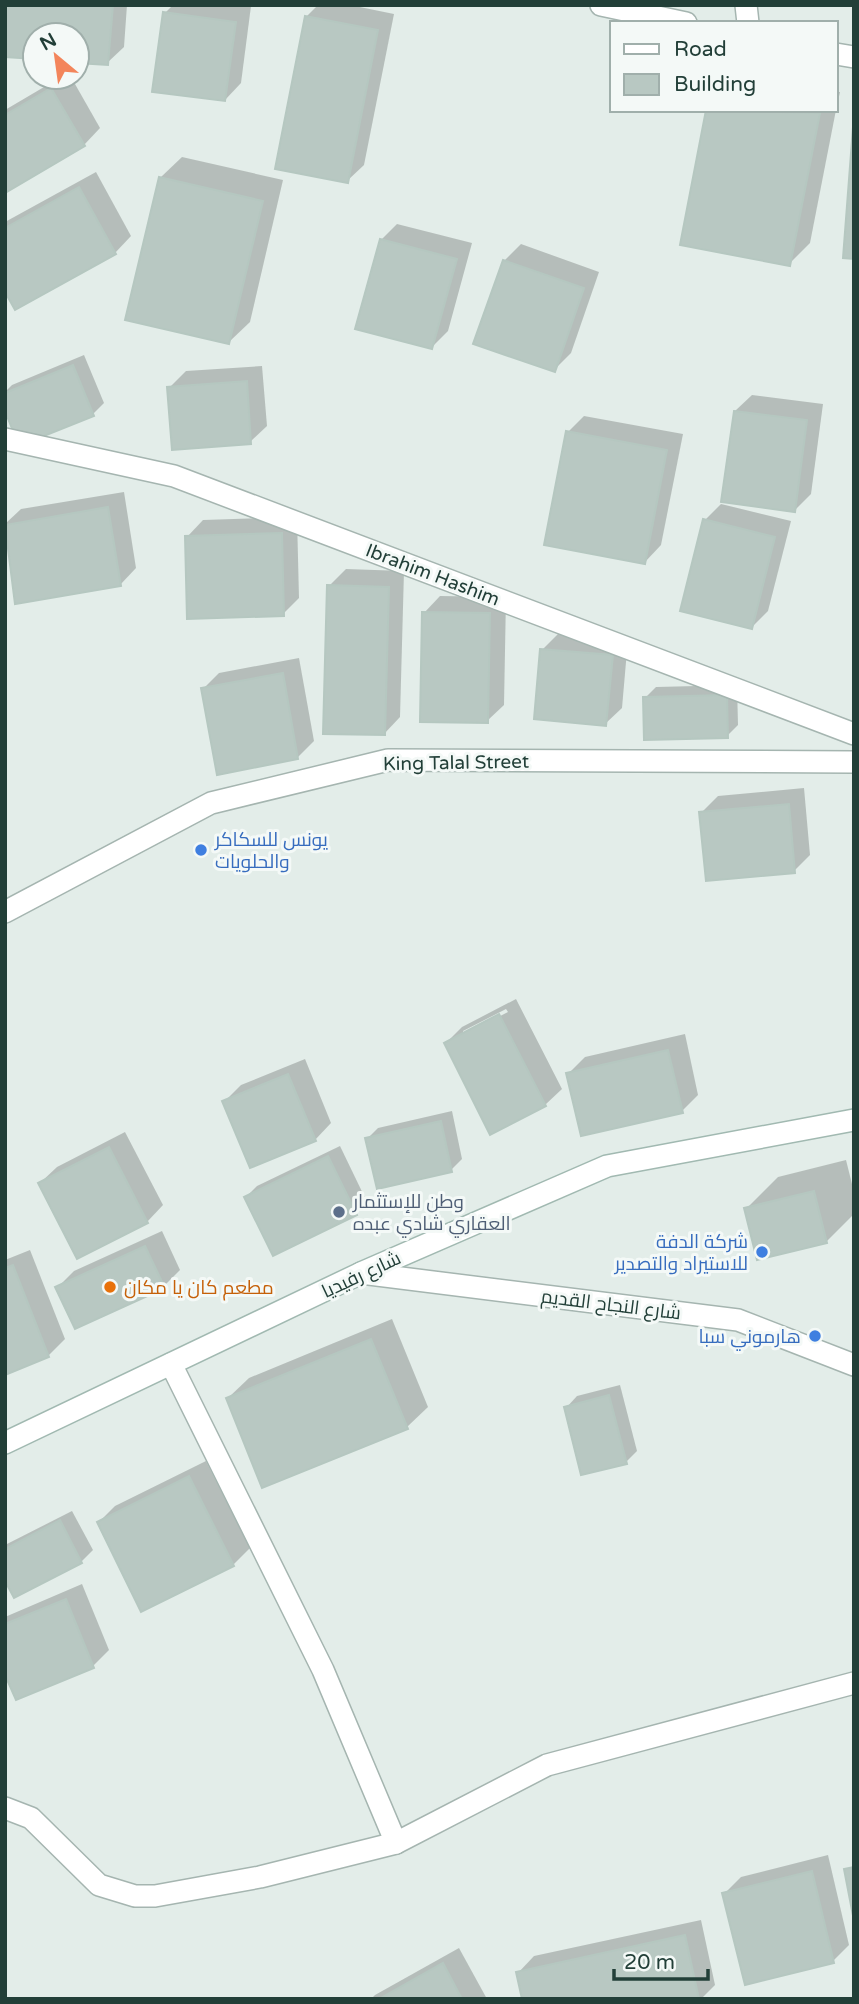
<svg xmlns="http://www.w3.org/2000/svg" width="859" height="2004" viewBox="0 0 859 2004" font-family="'Varela Round',Cairo,sans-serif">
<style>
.shadow{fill:#0003;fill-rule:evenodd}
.building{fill:#b8c8c2;stroke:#b5c7c0;stroke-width:2}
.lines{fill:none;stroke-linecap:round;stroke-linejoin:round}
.minor-casing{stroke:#a5b5b0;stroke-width:24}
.secondary-casing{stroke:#a1b9b1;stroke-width:24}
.minor{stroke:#fff;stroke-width:21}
.secondary{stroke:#fff;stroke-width:21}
.shop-dot{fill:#3f7fe0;stroke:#f4f9f7;stroke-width:2.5}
.service-dot{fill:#5c6f8a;stroke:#f4f9f7;stroke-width:2.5}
.food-dot{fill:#e8710a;stroke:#f4f9f7;stroke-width:2.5}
.labels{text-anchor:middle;stroke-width:6;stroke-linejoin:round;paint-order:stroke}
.street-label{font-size:19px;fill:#223f38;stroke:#f4f9f7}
.shop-label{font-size:19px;fill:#366cbe;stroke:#f4f9f7;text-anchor:end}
.service-label{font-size:19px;fill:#4e5e75;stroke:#f4f9f7;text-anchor:start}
.food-label{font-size:19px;fill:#c56008;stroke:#f4f9f7;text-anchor:start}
</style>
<rect width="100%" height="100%" fill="#e3ede9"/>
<!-- shadow -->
<g class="shadow">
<path d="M5,5H127L124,47L107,63L77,61V35H35V58Z"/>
<path d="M173,5L251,6L241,83L225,100L165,13Z"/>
<path d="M318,5H350L394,14L364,165L347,181L307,16Z"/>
<path d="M61,77H71L100,128L84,145L5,191V110Z"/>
<path d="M836,92H840L836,110Z"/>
<path d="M707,110H836L810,243L789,264Z"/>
<path d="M182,157L283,180L250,322L229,342L127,319L161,177Z"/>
<path d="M96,172L131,236L115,253L5,288V222Z"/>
<path d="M397,224L472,243L448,331L432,347L381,240Z"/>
<path d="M521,244L599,272L571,353L554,370L504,261Z"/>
<path d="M84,355L104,403L93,414L5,406V392L12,385Z"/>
<path d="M262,366L267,426L250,442L169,388L186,371Z"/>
<path d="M752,395L823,404L811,494L795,510L735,411Z"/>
<path d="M584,416L683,434L661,545L645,562L568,432Z"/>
<path d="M124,492L136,568L120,585L17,602L5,524L21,509Z"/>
<path d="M721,504L791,521L768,611L752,627L705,520Z"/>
<path d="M297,517L299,598L283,614L187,537L203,520Z"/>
<path d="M346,569L404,571L400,717L384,734L329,586Z"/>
<path d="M440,596L506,597L504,705L487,721L424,613Z"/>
<path d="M559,633L628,639L622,708L605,724L542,650Z"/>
<path d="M299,658L314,741L298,757L203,689L219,673Z"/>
<path d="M737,685L738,725L727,736L645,698L656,687Z"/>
<path d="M804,788L810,855L794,871L701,813L718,796Z"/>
<path d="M516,999L562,1089L545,1105L446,1043L462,1027ZM506,1009L508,1012L463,1035V1031Z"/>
<path d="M685,1034L698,1095L682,1111L568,1074L585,1057Z"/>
<path d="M305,1059L331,1123L315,1140L224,1102L241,1085Z"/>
<path d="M452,1111L462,1159L451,1170L367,1139L378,1128Z"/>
<path d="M125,1132L163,1205L147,1222L40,1183L57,1167Z"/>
<path d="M340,1146L367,1202L356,1213L246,1197L257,1186Z"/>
<path d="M846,1160L854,1192V1214L826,1242L746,1209L778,1177Z"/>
<path d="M162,1231L180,1270L164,1286L58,1287L74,1271Z"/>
<path d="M30,1250L65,1339L48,1356L5,1373V1260Z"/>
<path d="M392,1319L428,1407L407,1427L228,1398L249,1378Z"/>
<path d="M620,1385L637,1451L626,1462L566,1408L577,1396Z"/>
<path d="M206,1461L250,1548L233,1565L99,1522L115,1506Z"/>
<path d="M72,1511L93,1550L81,1562L15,1596L5,1578V1545Z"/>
<path d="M82,1584L109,1650L93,1666L5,1670V1617Z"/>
<path d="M828,1855L849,1945L833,1961L724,1894L741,1877Z"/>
<path d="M701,1920L715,1985L701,1999H524L518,1973L534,1956Z"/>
<path d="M459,1948L487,1999H371L375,1995Z"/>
</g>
<!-- building -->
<g class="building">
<path d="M5,5H113L108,65L77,63V35H35V59L5,57Z"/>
<path d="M163,12L236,22L225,101L152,92Z"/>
<path d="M305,16L378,30L348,183L275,169Z"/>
<path d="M51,88L85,146L5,193V115Z"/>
<path d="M706,110L820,113L790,266L680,245Z"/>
<path d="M853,127H854V259L843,258Z"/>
<path d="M159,177L263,201L229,344L125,320Z"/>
<path d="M79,187L116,254L15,310L5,292V228Z"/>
<path d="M380,239L457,259L432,349L355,329Z"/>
<path d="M503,260L584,288L555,372L473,344Z"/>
<path d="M73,365L94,416L19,446L5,411V393Z"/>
<path d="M247,381L251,444L172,450L167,387Z"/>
<path d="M734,411L807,420L795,512L721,502Z"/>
<path d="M566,431L667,450L645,564L544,545Z"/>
<path d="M108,507L121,586L15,604L5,525Z"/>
<path d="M703,519L775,537L752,629L680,611Z"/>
<path d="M282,533L284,616L187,619L185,536Z"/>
<path d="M327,585L389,587L385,735L323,734Z"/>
<path d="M422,612L490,613L488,723L420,722Z"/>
<path d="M540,649L613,655L606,726L534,719Z"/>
<path d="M283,673L298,759L217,775L201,688Z"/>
<path d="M727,695L728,738L644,740L643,697Z"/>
<path d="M789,804L795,873L706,881L699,812Z"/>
<path d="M499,1014L546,1106L490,1135L444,1043Z"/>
<path d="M668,1050L683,1113L581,1136L566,1073Z"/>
<path d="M288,1074L316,1141L250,1168L222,1101Z"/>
<path d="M441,1121L452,1172L377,1189L365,1138Z"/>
<path d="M109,1147L148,1223L77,1259L38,1183Z"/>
<path d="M328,1156L357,1215L273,1256L244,1197Z"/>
<path d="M814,1191L827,1243L757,1260L744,1208Z"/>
<path d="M145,1246L165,1288L75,1329L55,1287Z"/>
<path d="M13,1265L49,1357L5,1375V1268Z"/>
<path d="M371,1339L408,1429L262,1488L226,1398Z"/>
<path d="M609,1395L627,1464L581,1475L564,1407Z"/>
<path d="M189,1476L234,1566L141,1612L97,1522Z"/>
<path d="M60,1520L82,1563L14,1598L5,1581V1549Z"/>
<path d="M66,1599L94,1668L16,1700L5,1675V1624Z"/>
<path d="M854,1867V1921L844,1869Z"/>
<path d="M812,1871L834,1963L745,1985L722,1893Z"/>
<path d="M685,1935L699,1999H522L516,1972Z"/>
<path d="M443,1963L462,1999H379Z"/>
</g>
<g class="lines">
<defs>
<g id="minor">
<path d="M601,5L686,23"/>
<path d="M746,5L748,23"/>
<path d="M836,54L854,57"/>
<path d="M5,439L174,476L854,734"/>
<path d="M5,912L211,803L388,760L854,762"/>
<path d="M361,1273L738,1320L854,1365"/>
<path d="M171,1364L323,1670L396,1843"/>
<path d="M5,1808L31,1818L99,1885L135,1896H155L260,1877L396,1843L547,1765L854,1683"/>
</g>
<path id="secondary" d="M5,1443L361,1273L607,1166L854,1120"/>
</defs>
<!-- minor casing -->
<use href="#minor" class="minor-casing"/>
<!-- secondary casing -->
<use href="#secondary" class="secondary-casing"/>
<!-- minor -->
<use href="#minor" class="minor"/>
<!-- secondary -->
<use href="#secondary" class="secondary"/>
</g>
<!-- markers -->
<g class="shop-dot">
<circle cx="201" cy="850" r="7"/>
<circle cx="762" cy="1252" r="7"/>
<circle cx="815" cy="1336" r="7"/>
</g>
<circle class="service-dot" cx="339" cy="1212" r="7"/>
<circle class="food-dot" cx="110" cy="1287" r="7"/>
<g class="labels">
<!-- street labels -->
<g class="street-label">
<text transform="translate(433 574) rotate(21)" y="7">Ibrahim Hashim</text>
<text transform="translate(456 762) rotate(-1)" y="7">King Talal Street</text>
<text transform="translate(361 1274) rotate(-25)" y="7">شارع رفيديا</text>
<text transform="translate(611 1304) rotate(7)" y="7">شارع النجاح القديم</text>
</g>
<!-- shop labels -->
<g class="shop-label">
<text x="215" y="846" text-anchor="start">يونس للسكاكر<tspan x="215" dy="22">والحلويات</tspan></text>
<text x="748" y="1248">شركة الدفة<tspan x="748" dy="22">للاستيراد والتصدير</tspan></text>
<text x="801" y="1343">هارموني سبا</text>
</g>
<!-- service labels -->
<g class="service-label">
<text x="353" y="1208">وطن للإستثمار<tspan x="353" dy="22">العقاري شادي عبده</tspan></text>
</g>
<!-- food labels -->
<g class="food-label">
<text x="124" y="1294">مطعم كان يا مكان</text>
</g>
</g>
<!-- border -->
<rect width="859" height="2004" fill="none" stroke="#223f38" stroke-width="14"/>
<!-- legend -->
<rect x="610" y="21" width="228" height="91" fill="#f4f9f7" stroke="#a0afab" stroke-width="2"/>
<rect x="624" y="44" width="35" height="10" fill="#ffffff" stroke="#a0afab" stroke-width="2"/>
<text x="674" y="56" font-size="21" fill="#223f38">Road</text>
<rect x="624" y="74" width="35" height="21" fill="#b8c8c2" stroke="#a0afab" stroke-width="2"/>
<text x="674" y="91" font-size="21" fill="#223f38">Building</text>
<!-- north arrow -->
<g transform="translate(56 56) rotate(331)"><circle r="33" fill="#f4f9f7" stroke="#a0afab" stroke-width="2"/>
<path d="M0-5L12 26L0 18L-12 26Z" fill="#f3855b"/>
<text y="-10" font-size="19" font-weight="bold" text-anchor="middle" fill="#223f38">N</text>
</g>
<!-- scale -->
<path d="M614 1969v10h94v-10" fill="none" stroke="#223f38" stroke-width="3.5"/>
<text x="624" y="1969" font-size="21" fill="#223f38" stroke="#f4f9f7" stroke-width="5" paint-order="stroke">20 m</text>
</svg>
